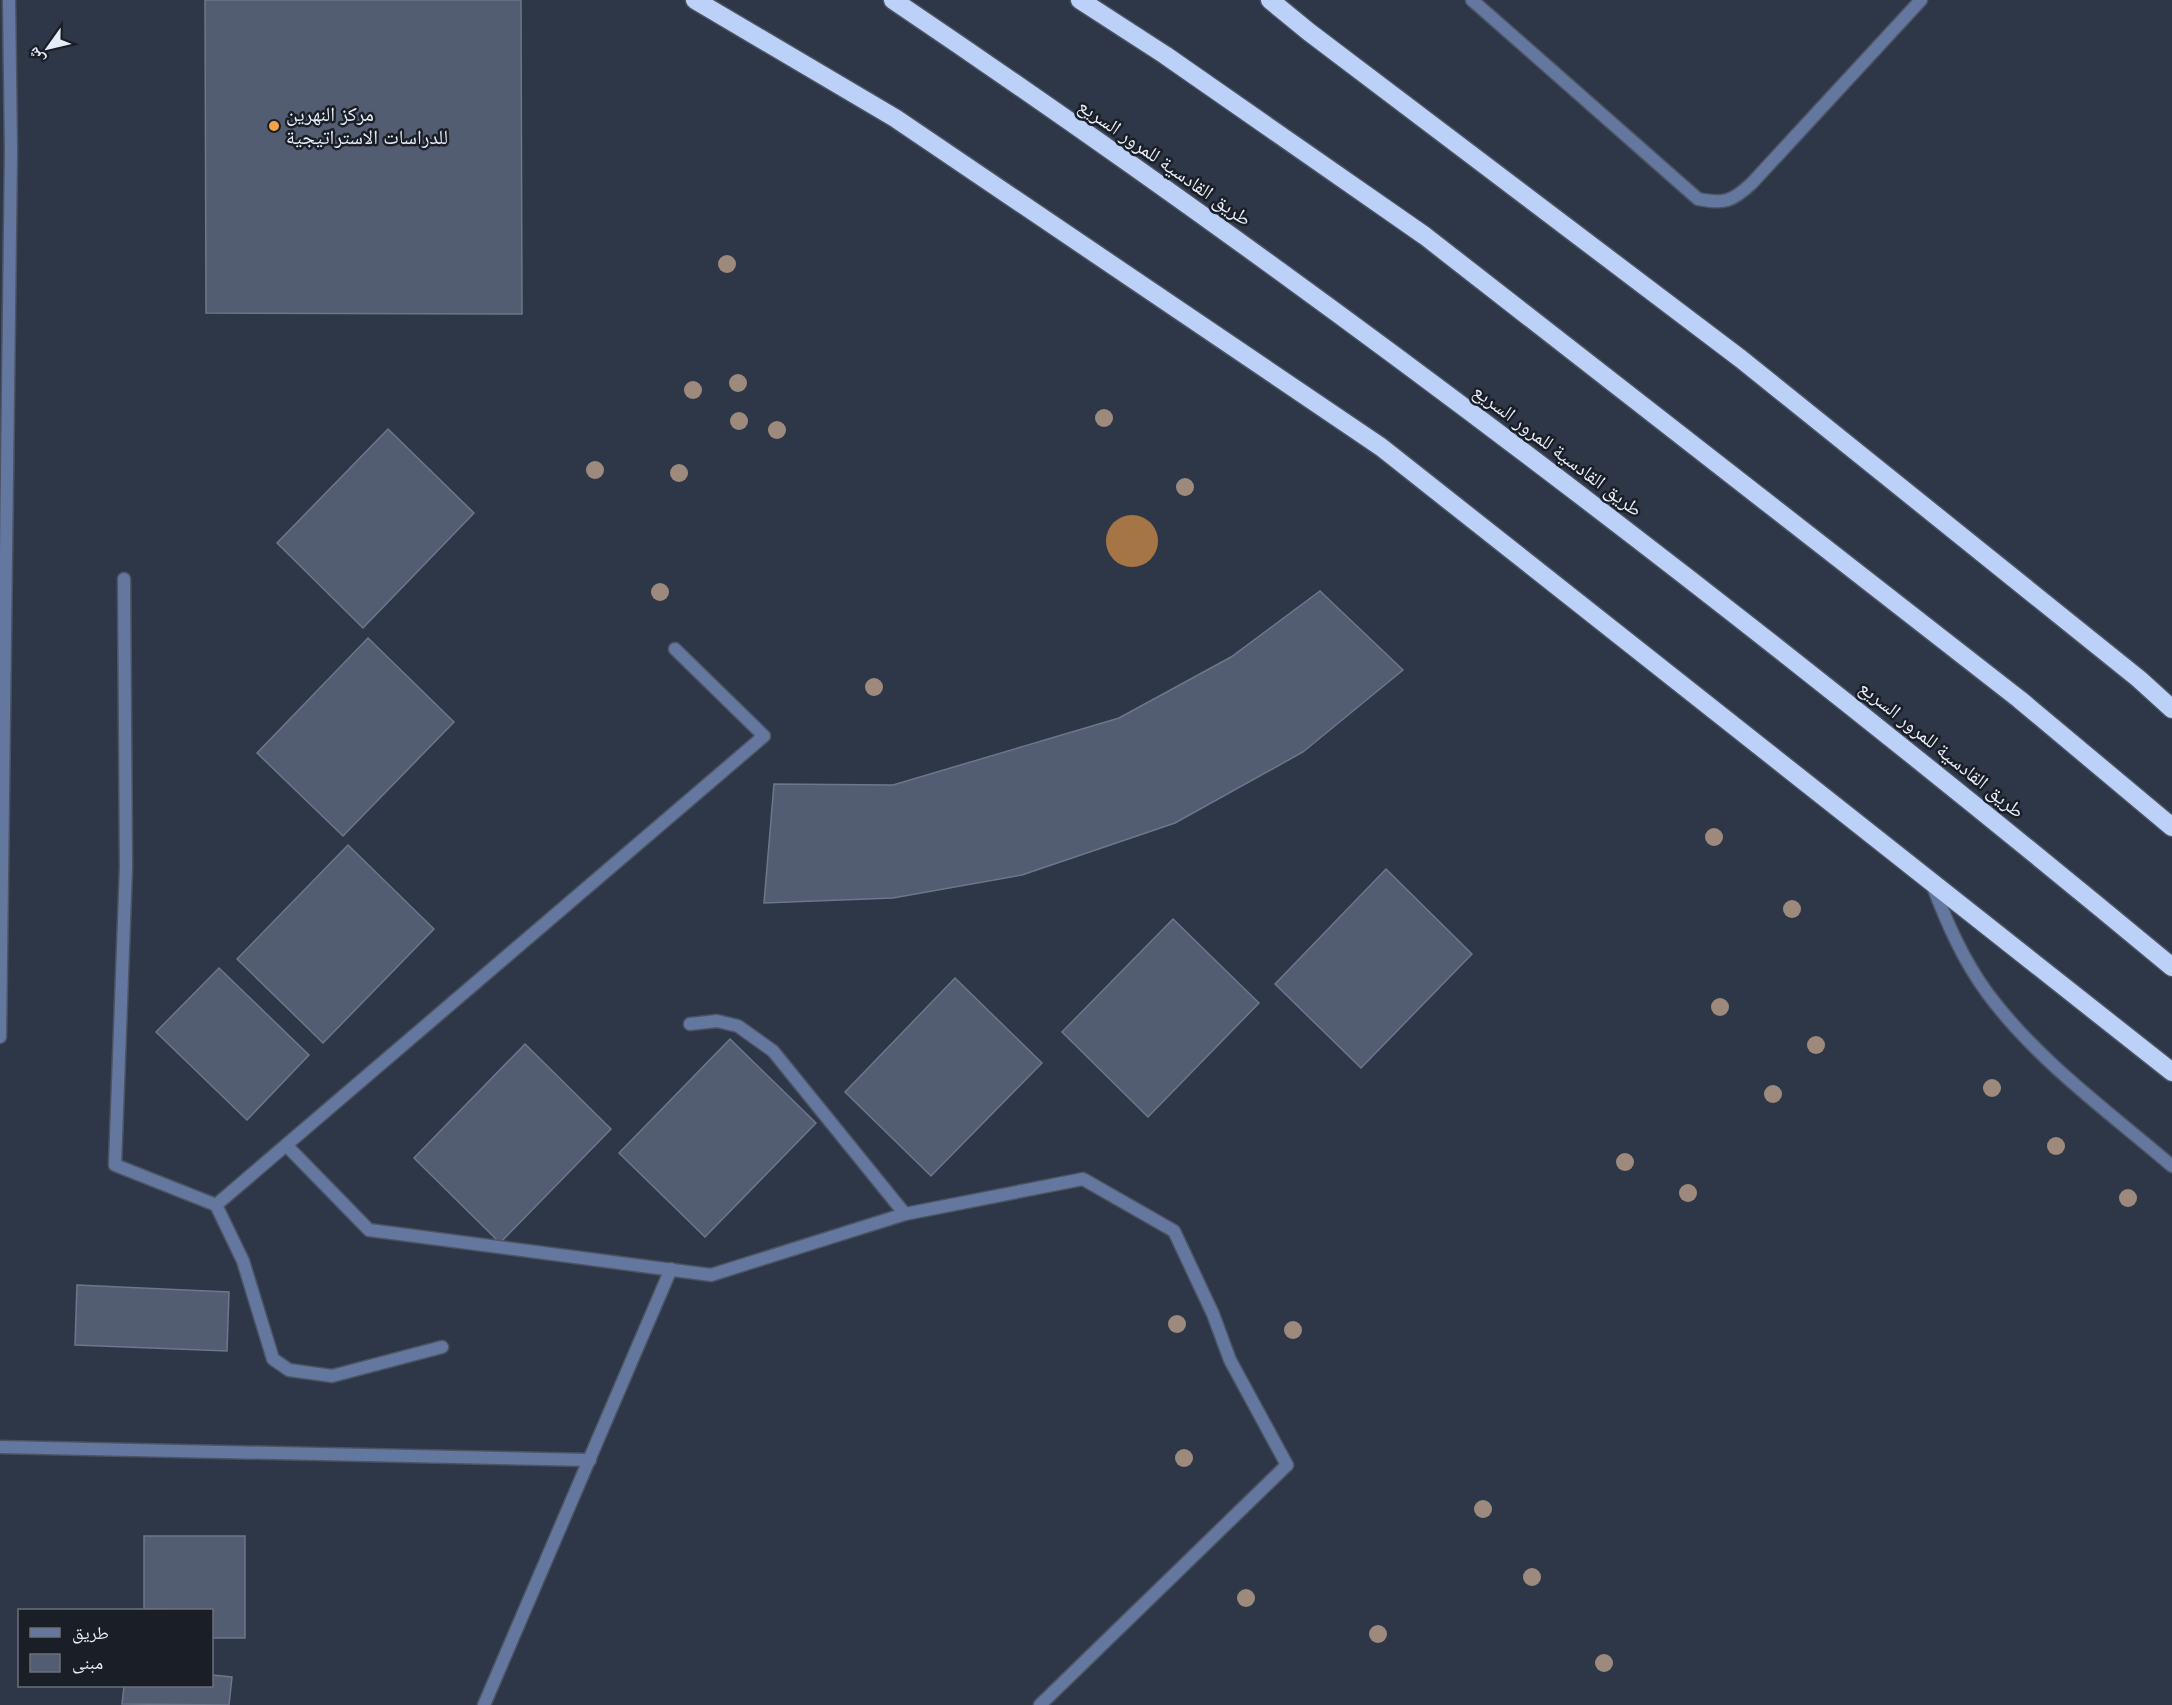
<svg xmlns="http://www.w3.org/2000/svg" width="2172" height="1705" viewBox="0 0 2172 1705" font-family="'Fira Sans','Noto Naskh Arabic',sans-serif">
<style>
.water{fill:#a67546}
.building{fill:#535d71;stroke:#6c778b;stroke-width:1.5}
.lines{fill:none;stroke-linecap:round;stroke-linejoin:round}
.service-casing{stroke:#4c5464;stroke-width:15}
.minor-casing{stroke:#4c5464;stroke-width:15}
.tertiary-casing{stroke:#4c5464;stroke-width:15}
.motorway-casing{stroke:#4c5464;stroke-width:21}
.service{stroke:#63779f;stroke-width:12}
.minor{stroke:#63779f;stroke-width:12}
.tertiary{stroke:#63779f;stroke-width:12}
.motorway{stroke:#bcd1f8;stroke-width:18}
.tree{fill:#9e8a7d}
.poi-dot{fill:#f7a148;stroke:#1a1e26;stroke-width:2}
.labels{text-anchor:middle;stroke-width:5;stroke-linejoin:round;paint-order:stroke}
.poi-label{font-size:20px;fill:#e7edf8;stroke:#1a1e26;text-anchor:start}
.street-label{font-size:20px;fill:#e7edf8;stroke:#1a1e26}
</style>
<rect width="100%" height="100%" fill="#2e3748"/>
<!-- water -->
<circle class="water" cx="1132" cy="541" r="26"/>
<!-- building -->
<g class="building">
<path d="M205,0H521L522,314L206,313Z"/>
<path d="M388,429L474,513L363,628L277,543Z"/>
<path d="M1320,591L1403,670L1303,752L1175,823L1022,875L893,898L764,903L774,784L893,785L1119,718L1231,657Z"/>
<path d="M368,638L454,722L343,836L257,753Z"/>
<path d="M348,845L434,929L323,1043L237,959Z"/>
<path d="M1386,869L1472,954L1361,1068L1275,984Z"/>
<path d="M1173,919L1259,1003L1148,1117L1062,1032Z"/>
<path d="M219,968L309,1055L247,1120L156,1032Z"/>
<path d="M955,978L1042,1063L931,1176L845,1092Z"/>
<path d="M730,1039L816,1123L705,1237L619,1153Z"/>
<path d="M525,1044L611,1129L500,1243L414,1158Z"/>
<path d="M77,1285L229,1292L227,1351L75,1345Z"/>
<path d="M144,1536H245V1638H212V1610L144,1609Z"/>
<path d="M212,1675L232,1677L229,1705L122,1704L124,1686H212Z"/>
</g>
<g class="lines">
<defs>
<g id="service">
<path d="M1472,0L1698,199C1724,204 1732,202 1752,183L1921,0"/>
<path d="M1932,884C1947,923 1963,960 1988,994C2038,1061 2109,1112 2172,1166"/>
<path d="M690,1024L717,1021L738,1026L773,1051L905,1214"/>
<path d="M286,1145L369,1230L711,1275L905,1214L1083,1179L1174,1231L1213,1314L1230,1360L1287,1465"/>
<path d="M216,1205L243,1261L273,1359L289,1370L332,1376L442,1347"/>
<path d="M0,1447L590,1460"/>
<path d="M484,1705L671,1269"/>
</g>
<g id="minor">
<path d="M124,579L126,867L115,1165L216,1205L764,736L675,649"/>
<path d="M1040,1705L1287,1465"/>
</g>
<path id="tertiary" d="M0,1037L11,150L9,0"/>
<g id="motorway">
<path d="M695,0L895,118L1381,447L2172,1072"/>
<path d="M893,0C1336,299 1761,626 2172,967"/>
<path d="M1080,0L1165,55L1425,236L2019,699L2172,827"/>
<path d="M1270,0L1309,32L1741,359L2139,679L2172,709"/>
</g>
</defs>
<!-- service casing -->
<use href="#service" class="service-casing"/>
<!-- minor casing -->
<use href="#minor" class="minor-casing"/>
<!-- tertiary casing -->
<use href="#tertiary" class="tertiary-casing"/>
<!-- motorway casing -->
<use href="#motorway" class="motorway-casing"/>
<!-- service -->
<use href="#service" class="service"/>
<!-- minor -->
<use href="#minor" class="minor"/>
<!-- tertiary -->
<use href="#tertiary" class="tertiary"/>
<!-- motorway -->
<use href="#motorway" class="motorway"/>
</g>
<!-- trees -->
<g class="tree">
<circle cx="727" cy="264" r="9"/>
<circle cx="738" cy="383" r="9"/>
<circle cx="693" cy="390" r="9"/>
<circle cx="1104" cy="418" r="9"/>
<circle cx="739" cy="421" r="9"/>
<circle cx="777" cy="430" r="9"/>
<circle cx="595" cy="470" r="9"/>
<circle cx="679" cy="473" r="9"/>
<circle cx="1185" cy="487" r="9"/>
<circle cx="660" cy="592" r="9"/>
<circle cx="874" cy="687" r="9"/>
<circle cx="1714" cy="837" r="9"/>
<circle cx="1792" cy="909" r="9"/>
<circle cx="1720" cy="1007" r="9"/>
<circle cx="1816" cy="1045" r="9"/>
<circle cx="1992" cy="1088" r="9"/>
<circle cx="1773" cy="1094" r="9"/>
<circle cx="2056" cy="1146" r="9"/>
<circle cx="1625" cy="1162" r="9"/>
<circle cx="1688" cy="1193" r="9"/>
<circle cx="2128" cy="1198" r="9"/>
<circle cx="1177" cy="1324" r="9"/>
<circle cx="1293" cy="1330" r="9"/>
<circle cx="1184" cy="1458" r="9"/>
<circle cx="1483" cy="1509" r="9"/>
<circle cx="1532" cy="1577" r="9"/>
<circle cx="1246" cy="1598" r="9"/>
<circle cx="1378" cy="1634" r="9"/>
<circle cx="1604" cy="1663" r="9"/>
</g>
<!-- markers -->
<circle class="poi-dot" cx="274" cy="126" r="6"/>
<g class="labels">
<!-- poi labels -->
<g class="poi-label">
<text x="286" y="121">مركز النهرين<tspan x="286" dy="23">للدراسات الاستراتيجية</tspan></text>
</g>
<!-- street labels -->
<g class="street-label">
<text transform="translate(1165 162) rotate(35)" y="7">طريق القادسية للمرور السريع</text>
<text transform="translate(1558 450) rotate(37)" y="7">طريق القادسية للمرور السريع</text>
<text transform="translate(1942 749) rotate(39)" y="7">طريق القادسية للمرور السريع</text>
</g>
</g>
<!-- legend -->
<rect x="18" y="1609" width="195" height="78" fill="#1a1e26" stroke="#6c717a" stroke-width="1.5"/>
<rect x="30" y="1628" width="30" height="9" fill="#63779f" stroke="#6c717a" stroke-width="1.5"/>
<text x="72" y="1639" font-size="18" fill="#e7edf8">طريق</text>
<rect x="30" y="1654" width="30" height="18" fill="#535d71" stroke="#6c717a" stroke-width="1.5"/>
<text x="72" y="1669" font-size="18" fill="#e7edf8">مبنى</text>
<!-- north arrow -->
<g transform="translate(48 48) rotate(236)" stroke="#1a1e26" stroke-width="4.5" paint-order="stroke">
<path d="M0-4.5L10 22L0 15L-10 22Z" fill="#e7edf8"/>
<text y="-9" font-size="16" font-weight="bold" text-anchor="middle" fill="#e7edf8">ش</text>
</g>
</svg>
